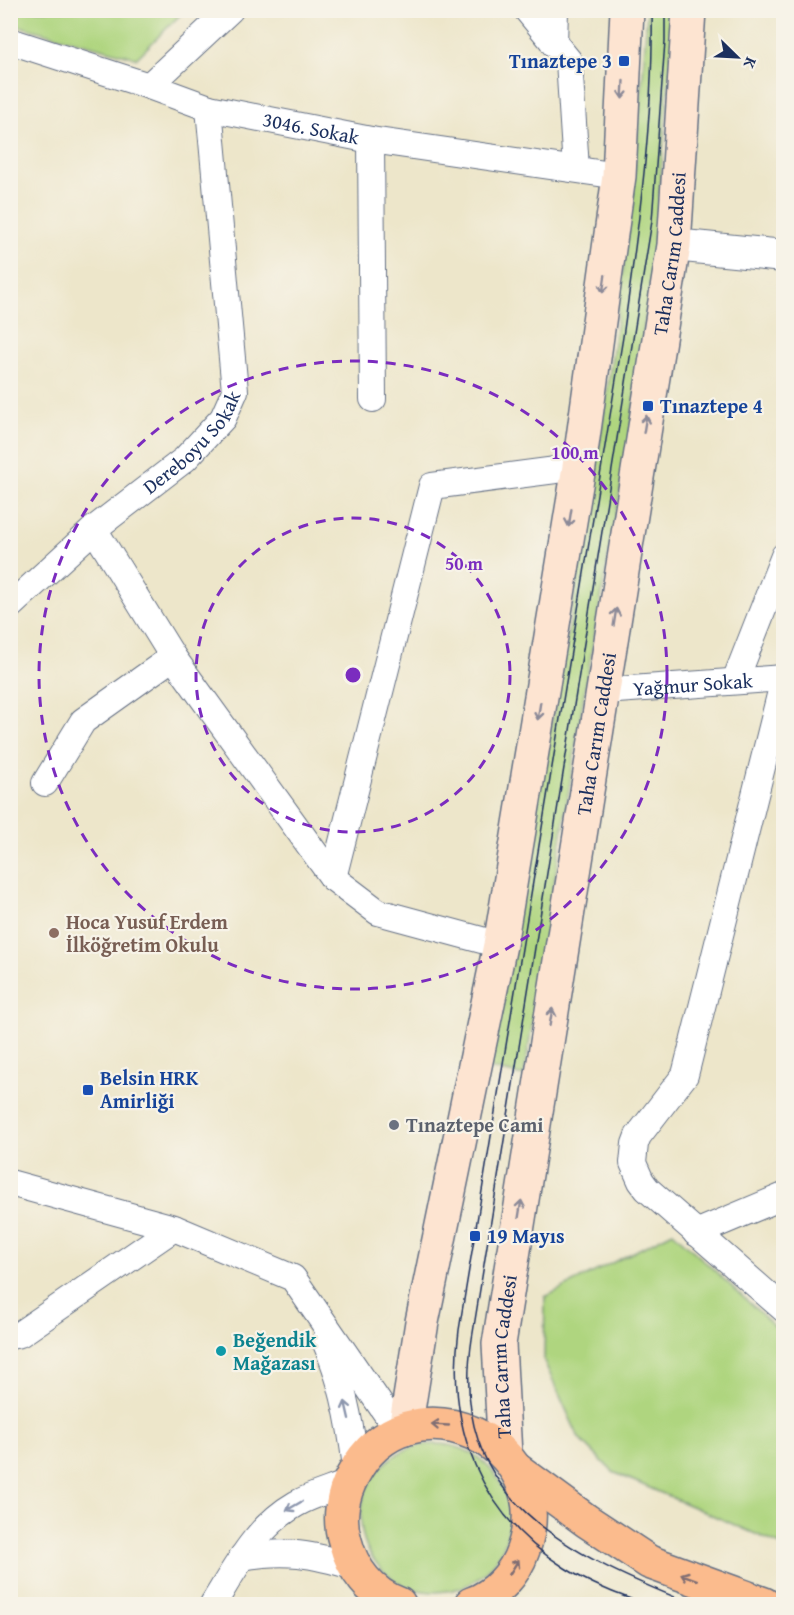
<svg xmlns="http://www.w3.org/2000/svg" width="794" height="1615" viewBox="0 0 794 1615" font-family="'Gentium Book Plus',serif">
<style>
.green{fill:#afd57f;stroke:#65826e;stroke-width:1.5}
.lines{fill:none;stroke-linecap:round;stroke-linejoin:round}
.minor-casing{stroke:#646f84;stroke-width:28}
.tertiary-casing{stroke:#646f84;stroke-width:34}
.secondary-casing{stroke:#646f84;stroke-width:36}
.primary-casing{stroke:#646f84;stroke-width:36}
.minor{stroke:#fff;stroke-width:26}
.tertiary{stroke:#fff;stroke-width:32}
.secondary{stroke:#fde4d1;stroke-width:33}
.primary{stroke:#fbbb8d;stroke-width:33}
.tram{stroke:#1b2f5e;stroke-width:1.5}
.oneway{stroke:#8c8a98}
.oneway2{stroke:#8d97ae}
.oneway3{stroke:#806e73}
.ring{fill:none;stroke:#7b2cbf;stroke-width:3;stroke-dasharray:10 8}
.transit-dot{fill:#1a4fb4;stroke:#f7f3e8;stroke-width:2}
.education-dot{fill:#8d6e63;stroke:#f7f3e8;stroke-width:2}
.worship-dot{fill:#6b7280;stroke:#f7f3e8;stroke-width:2}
.culture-dot{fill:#0f9aa8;stroke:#f7f3e8;stroke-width:2}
.labels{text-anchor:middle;stroke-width:4.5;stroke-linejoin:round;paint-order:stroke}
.transit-label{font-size:20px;font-weight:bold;fill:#164399;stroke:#f7f3e8;text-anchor:start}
.street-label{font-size:20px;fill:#1b2f5e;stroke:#f7f3e8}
.education-label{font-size:20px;font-weight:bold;fill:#785e54;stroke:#f7f3e8;text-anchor:start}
.worship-label{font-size:20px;font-weight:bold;fill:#5b616d;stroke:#f7f3e8;text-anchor:start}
.culture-label{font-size:20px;font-weight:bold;fill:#0d838f;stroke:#f7f3e8;text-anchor:start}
.centre{fill:#7b2cbf;stroke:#f7f3e8;stroke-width:3}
.ring-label{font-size:18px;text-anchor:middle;font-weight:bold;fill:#7b2cbf;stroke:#f7f3e8;stroke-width:4.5;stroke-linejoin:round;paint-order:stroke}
</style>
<rect width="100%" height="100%" fill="#f7f3e8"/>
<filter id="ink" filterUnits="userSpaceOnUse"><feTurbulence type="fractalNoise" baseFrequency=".0167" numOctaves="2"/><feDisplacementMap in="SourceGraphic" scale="12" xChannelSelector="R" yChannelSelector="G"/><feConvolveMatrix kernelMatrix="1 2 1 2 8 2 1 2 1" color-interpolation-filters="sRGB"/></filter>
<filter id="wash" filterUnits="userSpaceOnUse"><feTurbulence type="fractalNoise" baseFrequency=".008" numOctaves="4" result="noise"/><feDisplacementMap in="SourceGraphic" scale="24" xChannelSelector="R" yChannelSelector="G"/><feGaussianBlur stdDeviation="1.35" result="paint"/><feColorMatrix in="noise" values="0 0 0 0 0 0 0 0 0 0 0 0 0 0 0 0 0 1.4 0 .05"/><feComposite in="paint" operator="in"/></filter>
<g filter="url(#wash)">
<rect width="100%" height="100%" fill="#ede6ca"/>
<!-- green -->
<g class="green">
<path d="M10,11L11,10L184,11L137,58L11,24Z"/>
<path d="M647,11H675L654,254L628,446L583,700L524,1076L488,1068C551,718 627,366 647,11Z"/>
<path d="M673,1232L783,1334V1546L613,1472L579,1438L544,1361L545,1297Z"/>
<circle cx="435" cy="1518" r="74"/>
</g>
</g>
<g filter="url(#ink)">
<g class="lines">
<defs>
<g id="minor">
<path d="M527,10L569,61L576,169"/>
<path id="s1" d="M10,41L149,86L209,108L371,140L619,176"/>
<path d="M554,44L555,10"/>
<path d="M149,86L230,10"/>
<path d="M371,140L373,399"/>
<path d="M94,529L173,657L333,878L378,912L500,945"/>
<path id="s2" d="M10,606L94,529L185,459L223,418L235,391L209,108"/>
<path d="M784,679L685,1075L638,1136L635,1144L633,1163L641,1181L647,1189L784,1309"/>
<path d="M735,681L784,556"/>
<path id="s3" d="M603,691L784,678"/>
<path d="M45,783L83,721L173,657"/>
<path d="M333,878L432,486L579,467"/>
<path d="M10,1183L174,1228L293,1278L399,1432"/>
<path d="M696,1233L784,1196"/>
<path d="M10,1336L20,1334L174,1228"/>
<path d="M325,1341C343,1381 351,1425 356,1468"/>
<path d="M242,1557C286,1549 312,1554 355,1567"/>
<path d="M213,1604C236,1567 256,1527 296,1504C312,1495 331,1490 348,1483"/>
</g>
<path id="tertiary" d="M674,245L784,256"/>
<g id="secondary">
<path d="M405,1429L422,1322L500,945L579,467L619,176L627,10"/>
<path id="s4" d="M505,1455L499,1344L674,245L689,10"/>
</g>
<g id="primary">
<path d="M516,1469L587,1521L649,1562L764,1604"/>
<path d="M399,1604C371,1594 352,1569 345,1541C338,1519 342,1495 353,1475C406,1372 562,1441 523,1550C515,1574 495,1596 471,1604"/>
</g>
</defs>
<!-- minor casing -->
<use href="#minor" class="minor-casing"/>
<!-- tertiary casing -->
<use href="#tertiary" class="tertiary-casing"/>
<!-- secondary casing -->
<use href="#secondary" class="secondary-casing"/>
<!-- primary casing -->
<use href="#primary" class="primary-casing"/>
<!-- minor -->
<use href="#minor" class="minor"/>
<!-- tertiary -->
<use href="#tertiary" class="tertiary"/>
<!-- secondary -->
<use href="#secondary" class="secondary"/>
<!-- primary -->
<use href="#primary" class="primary"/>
<!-- tram -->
<g class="tram">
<path d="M665,10V41L652,221L472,1339C447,1498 567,1554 692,1604"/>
<path d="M644,1604C617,1594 590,1584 565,1568C480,1515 446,1427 459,1330L623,337C638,229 654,119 652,10"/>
</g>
</g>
<!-- one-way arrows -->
<defs><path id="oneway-shaft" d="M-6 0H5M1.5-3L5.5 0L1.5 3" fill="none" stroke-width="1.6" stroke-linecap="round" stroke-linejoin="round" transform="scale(1.5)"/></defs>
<g class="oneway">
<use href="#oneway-shaft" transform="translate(623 90) rotate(93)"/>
<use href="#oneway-shaft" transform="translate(604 284) rotate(98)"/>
<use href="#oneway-shaft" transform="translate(645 424) rotate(-81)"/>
<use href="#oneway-shaft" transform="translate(570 518) rotate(99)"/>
<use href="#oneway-shaft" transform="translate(615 617) rotate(-81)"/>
<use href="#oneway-shaft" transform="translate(539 711) rotate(99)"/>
<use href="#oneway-shaft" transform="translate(551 1017) rotate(-81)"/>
<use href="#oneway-shaft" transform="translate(520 1209) rotate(-81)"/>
</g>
<g class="oneway2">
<use href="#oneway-shaft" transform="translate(347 1410) rotate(-103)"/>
<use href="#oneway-shaft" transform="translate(294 1506) rotate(150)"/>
</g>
<g class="oneway3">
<use href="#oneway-shaft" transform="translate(440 1425) rotate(-177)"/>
<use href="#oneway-shaft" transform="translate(514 1567) rotate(-58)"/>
<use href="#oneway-shaft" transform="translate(689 1577) rotate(-160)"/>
</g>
</g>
<!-- distance rings -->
<g class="ring">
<circle cx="353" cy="675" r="157"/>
<circle cx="353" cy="675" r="314"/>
</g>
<!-- markers -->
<g class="transit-dot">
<rect x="618" y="55" width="12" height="12" rx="3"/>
<rect x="642" y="400" width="12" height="12" rx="3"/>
<rect x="82" y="1084" width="12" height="12" rx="3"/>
<rect x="469" y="1230" width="12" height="12" rx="3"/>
</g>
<circle class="education-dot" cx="54" cy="933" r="6"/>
<circle class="worship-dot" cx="394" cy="1125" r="6"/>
<circle class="culture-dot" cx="221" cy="1351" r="6"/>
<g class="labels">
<!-- transit labels -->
<g class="transit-label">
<text x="612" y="68" text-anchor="end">Tınaztepe 3</text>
<text x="660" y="413">Tınaztepe 4</text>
<text x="100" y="1085">Belsin HRK<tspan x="100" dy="23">Amirliği</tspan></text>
<text x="487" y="1243">19 Mayıs</text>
</g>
<!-- street labels -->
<g class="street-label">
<text dy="7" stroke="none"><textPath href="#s1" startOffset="314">3046. Sokak</textPath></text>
<text dy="7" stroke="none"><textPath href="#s4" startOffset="1215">Taha Carım Caddesi</textPath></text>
<text dy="7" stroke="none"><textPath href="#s2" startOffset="246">Dereboyu Sokak</textPath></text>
<text dy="7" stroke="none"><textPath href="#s3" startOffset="90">Yağmur Sokak</textPath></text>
<text dy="7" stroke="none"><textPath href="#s4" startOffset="729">Taha Carım Caddesi</textPath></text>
<text dy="7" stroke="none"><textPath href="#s4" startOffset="99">Taha Carım Caddesi</textPath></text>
</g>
<!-- education labels -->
<g class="education-label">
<text x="66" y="929">Hoca Yusuf Erdem<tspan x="66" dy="23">İlköğretim Okulu</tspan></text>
</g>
<!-- worship labels -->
<g class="worship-label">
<text x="406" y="1132">Tınaztepe Cami</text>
</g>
<!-- culture labels -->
<g class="culture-label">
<text x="233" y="1347">Beğendik<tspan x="233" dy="23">Mağazası</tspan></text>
</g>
</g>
<circle cx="353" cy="675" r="9" class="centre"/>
<g class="ring-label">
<text x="575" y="459">100 m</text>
<text x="464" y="570">50 m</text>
</g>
<!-- margin -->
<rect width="794" height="1615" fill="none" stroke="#f7f3e8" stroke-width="36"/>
<!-- north arrow -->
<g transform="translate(737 57) rotate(114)" stroke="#f7f3e8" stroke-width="4.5" paint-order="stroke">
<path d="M0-4.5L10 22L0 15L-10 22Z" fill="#1b2f5e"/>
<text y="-9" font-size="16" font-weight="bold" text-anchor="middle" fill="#1b2f5e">K</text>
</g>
</svg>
